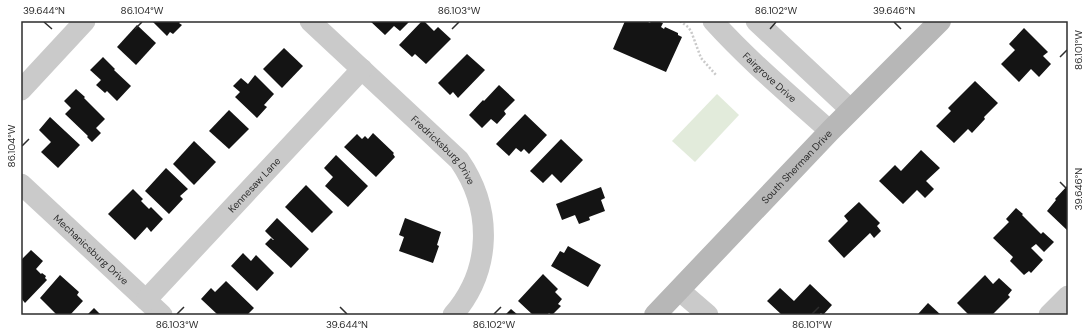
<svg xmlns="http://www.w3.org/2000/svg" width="1089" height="336" viewBox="0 0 1089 336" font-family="'DM Sans',sans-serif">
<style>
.green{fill:#e2ebdb}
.building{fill:#141414}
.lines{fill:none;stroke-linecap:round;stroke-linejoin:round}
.path{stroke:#cacaca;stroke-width:2.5;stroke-dasharray:2 2;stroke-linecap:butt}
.street{stroke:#cacaca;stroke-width:21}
.secondary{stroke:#b7b7b7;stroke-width:22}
.ticks{fill:none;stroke:#2d2d2d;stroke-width:1.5}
.labels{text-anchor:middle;stroke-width:4;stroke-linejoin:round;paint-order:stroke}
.street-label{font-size:10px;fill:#2d2d2d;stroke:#fff}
.neatline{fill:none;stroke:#2d2d2d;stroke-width:1.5}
.ticks-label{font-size:10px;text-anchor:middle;fill:#2d2d2d}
</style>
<rect width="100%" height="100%" fill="#fff"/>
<!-- green -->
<path class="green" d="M717,94L739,115L695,162L672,141Z"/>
<!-- building -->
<g class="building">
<path d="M152,21H181L179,23L182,25L173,34L170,32L167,36Z"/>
<path d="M370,21H408L409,22L400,31L394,26L385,35Z"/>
<path d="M422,21H424L434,31L438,27L451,39L426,64L415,54L412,57L399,45Z"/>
<path d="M625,21H646L650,23L651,21H657L663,23L661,27L664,29L665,27L678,33V35L682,37L666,72L613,49Z"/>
<path d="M137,25L156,43L136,65L117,47Z"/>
<path d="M1024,28L1048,52L1043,56L1051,64L1039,77L1031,69L1019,82L1001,64L1015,50L1009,44Z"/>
<path d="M284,48L303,66L282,88L263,69Z"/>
<path d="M467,54L485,70L458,98L453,92L450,95L438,83Z"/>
<path d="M103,57L115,69L114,70L131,86L117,101L107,91L105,93L96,85L101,80L90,70Z"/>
<path d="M255,75L274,94L264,105L267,107L257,118L235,97L240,92L233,86L241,78L248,84Z"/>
<path d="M975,81L998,103L984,117L985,119L972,133L968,129L954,143L936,126L951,111L948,108Z"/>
<path d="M499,85L515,100L504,111L506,114L497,124L491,119L482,128L469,115L483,100L484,101Z"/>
<path d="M76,89L85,97L84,98L105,119L96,128L101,133L92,142L87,137L88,136L65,114L71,108L64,101Z"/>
<path d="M229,110L249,129L229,149L209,131Z"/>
<path d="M525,114L547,135L529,154L524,149L521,152L516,148L509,156L496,144Z"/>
<path d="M50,117L80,145L58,168L41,152L51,142L39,130Z"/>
<path d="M373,133L394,153L393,154L395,157L376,177L344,147L357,134L362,139L365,136L368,139Z"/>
<path d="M561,139L583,160L561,183L552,174L543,183L530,171Z"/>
<path d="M194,141L216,162L194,185L173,164Z"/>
<path d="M921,150L940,168L926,181L934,189L925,198L917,190L903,204L879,181L895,165L901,171Z"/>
<path d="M336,155L368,186L348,207L325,186L333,177L324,168Z"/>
<path d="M166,168L188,189L180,196L183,199L169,214L145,191Z"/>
<path d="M306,185L333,212L312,233L285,207Z"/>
<path d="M1068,185V231L1047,211L1056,200L1055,199Z"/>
<path d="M601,187L605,198L601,200L605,211L589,217L590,220L579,224L575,215L562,220L556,204Z"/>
<path d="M133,189L143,199L141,201L149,209L151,207L163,219L151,232L147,227L135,240L108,214Z"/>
<path d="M859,202L880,223L877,226L881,231L874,238L870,233L844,258L828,241L848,221L844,216Z"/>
<path d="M1016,208L1023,214L1022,215L1041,234L1043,232L1054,242L1044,252L1036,244L1031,248L1043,260L1031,273L1029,271L1024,275L1010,261L1013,257L993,238L1009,222L1006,219Z"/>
<path d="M277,218L309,249L291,268L265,244L271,238L273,240H274L265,231Z"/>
<path d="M405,218L441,232L437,245L439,246L433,263L399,251L404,237L399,235Z"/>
<path d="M568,246L601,265L588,287L551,266L560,251L564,253Z"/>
<path d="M31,250L43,261L36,269L41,274L42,273L46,276L45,278L47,280L25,303L21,298V260Z"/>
<path d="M243,253L251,261L256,255L274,273L257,291L231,266Z"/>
<path d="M543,274L558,289L555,292L562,299L558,304L561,306L552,315L549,313L547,315H533L518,301Z"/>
<path d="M60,275L79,292L77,295L83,301L70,315H57L40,298Z"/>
<path d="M985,275L993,284L999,278L1012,290L1008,295L1010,297L992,315H969L957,303Z"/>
<path d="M226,281L254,308L247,315H218L201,299L211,288L215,292Z"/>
<path d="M810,284L832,305L823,315L821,313L819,315H782L767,301L780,288L794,301Z"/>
<path d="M928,303L941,315H920L918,314Z"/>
<path d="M94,308L101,315H87Z"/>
<path d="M511,309L518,315H505Z"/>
</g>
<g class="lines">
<!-- path -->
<path class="path" d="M680,21L688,27L691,31L701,58L716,75"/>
<!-- street -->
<g class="street">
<path id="s1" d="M310,21L459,160C493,209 492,270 453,315"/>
<path id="s2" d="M713,21C749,61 790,95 830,131"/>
<path d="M756,21L851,110"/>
<path d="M21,90L85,21"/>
<path id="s3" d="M21,184L162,315"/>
<path d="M679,290L708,315"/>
<path id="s4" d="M146,300L362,69"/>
<path d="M1049,315L1068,296"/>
</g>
<!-- secondary -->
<path class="secondary" id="s5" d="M655,315L830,131L940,21"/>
</g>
<!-- ticks -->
<path class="ticks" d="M44,22L52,29M894,22L901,29M135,29L142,22M452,29L459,22M770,29L776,22M1060,57L1067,50M22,146L29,139M1060,182L1067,189M340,307L347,314M177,314L184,307M494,314L501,307M812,314L819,307"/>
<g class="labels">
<!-- street labels -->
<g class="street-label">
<text dy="4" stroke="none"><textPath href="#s2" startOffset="80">Fairgrove Drive</textPath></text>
<text dy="4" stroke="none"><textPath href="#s1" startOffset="186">Fredricksburg Drive</textPath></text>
<text dy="4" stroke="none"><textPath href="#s5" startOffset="205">South Sherman Drive</textPath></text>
<text dy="4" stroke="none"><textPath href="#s4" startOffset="158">Kennesaw Lane</textPath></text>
<text dy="4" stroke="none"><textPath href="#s3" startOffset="96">Mechanicsburg Drive</textPath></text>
</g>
</g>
<!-- border -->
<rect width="1089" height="336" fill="none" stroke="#ffffff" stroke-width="44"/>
<rect x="22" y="22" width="1045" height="292" class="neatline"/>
<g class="ticks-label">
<text x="44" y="14">39.644°N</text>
<text x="142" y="14">86.104°W</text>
<text x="459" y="14">86.103°W</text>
<text x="776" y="14">86.102°W</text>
<text x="894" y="14">39.646°N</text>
<text transform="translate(1078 50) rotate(-90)" y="4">86.101°W</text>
<text transform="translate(11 146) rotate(-90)" y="4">86.104°W</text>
<text transform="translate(1078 189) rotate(-90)" y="4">39.646°N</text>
<text x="177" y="328">86.103°W</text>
<text x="347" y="328">39.644°N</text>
<text x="494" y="328">86.102°W</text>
<text x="812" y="328">86.101°W</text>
</g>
</svg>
